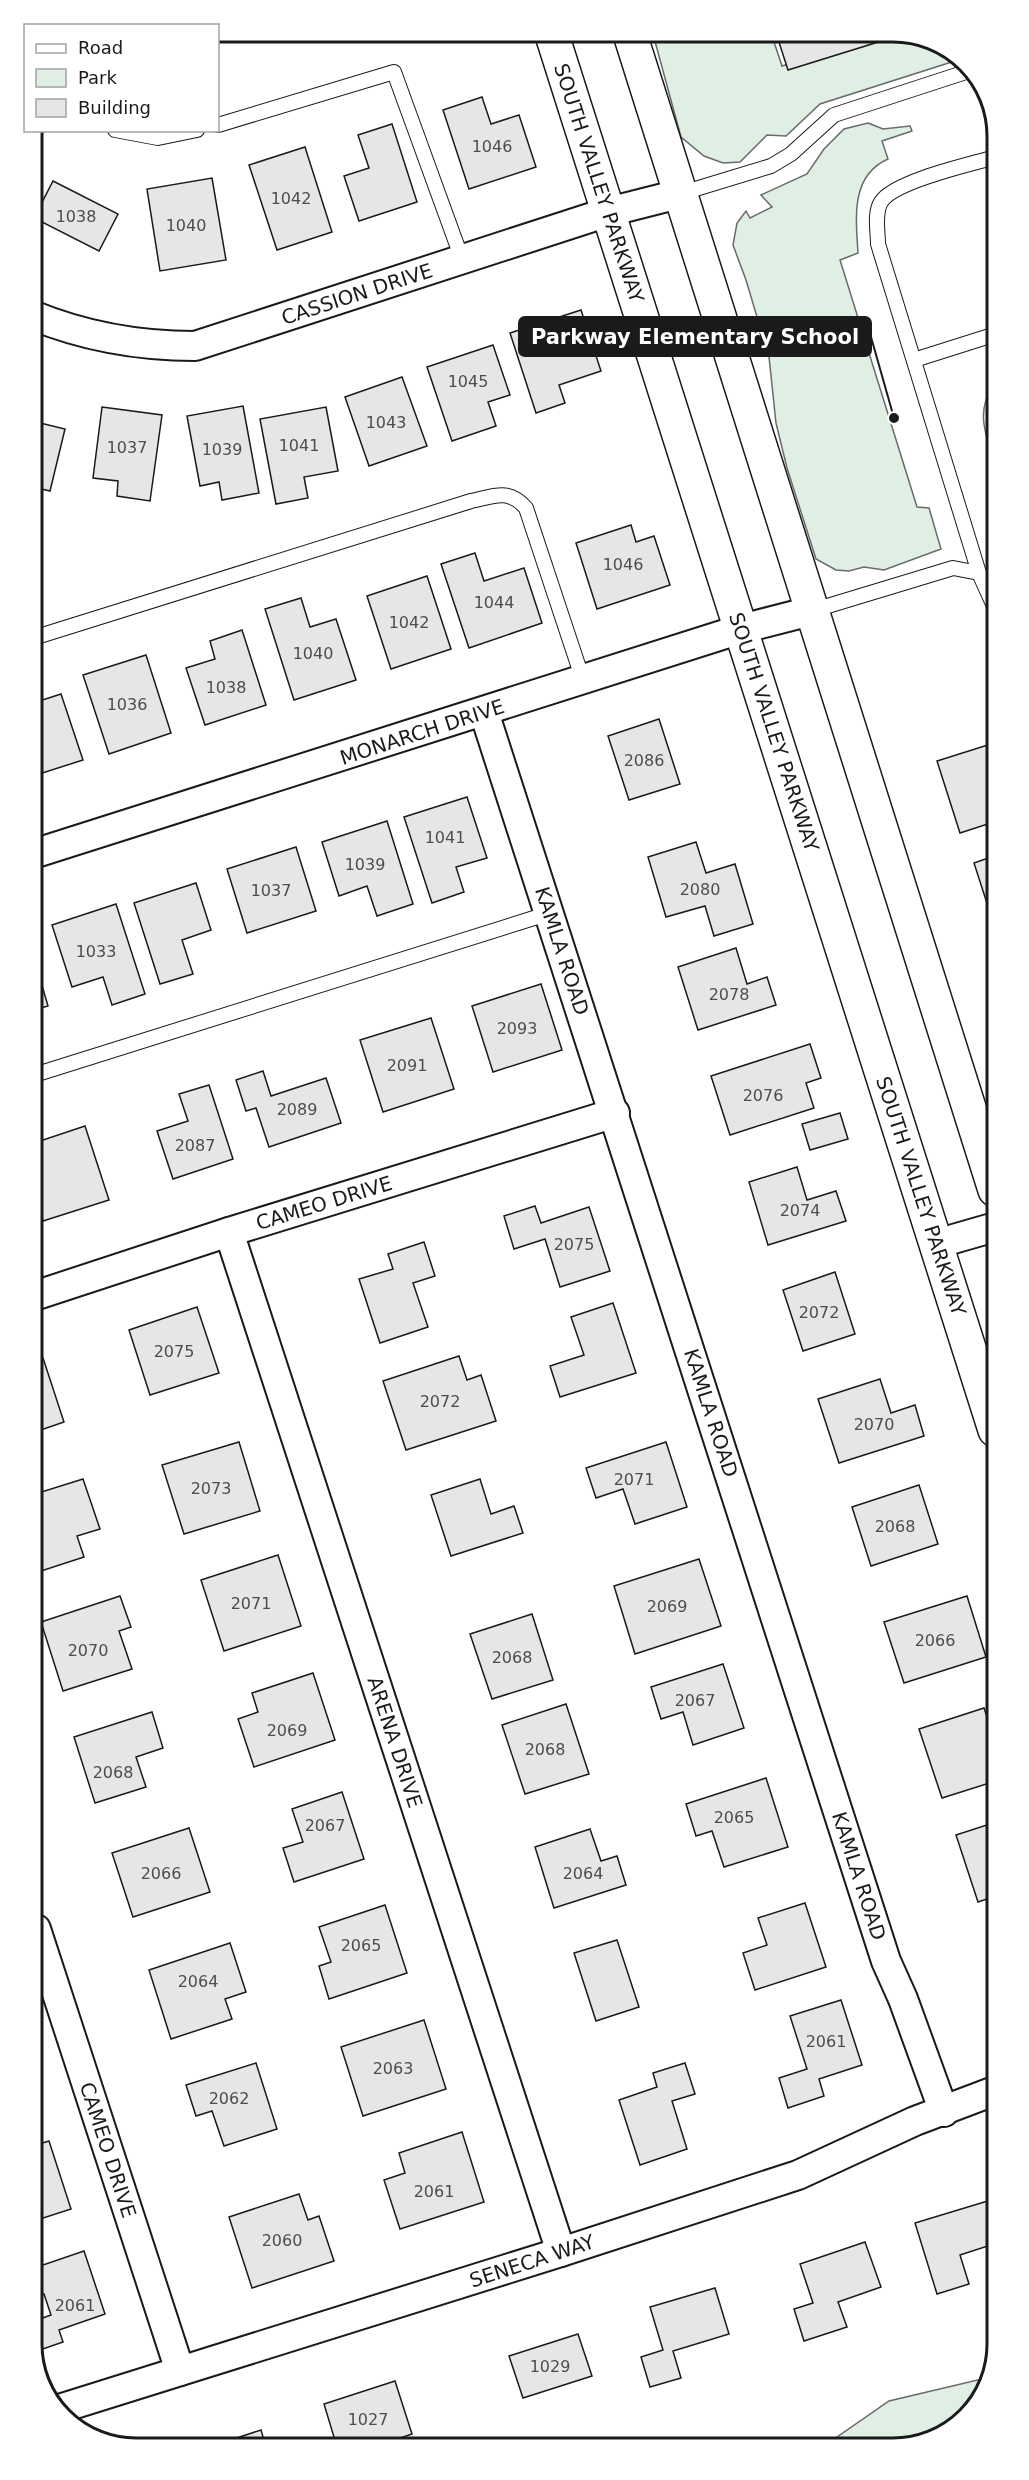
<svg xmlns="http://www.w3.org/2000/svg" width="1029" height="2480" viewBox="0 0 1029 2480" font-family="'DejaVu Sans',sans-serif">
<style>
.green{fill:#e0efe3;stroke:#6a6a6a;stroke-width:1.5}
.building{fill:#e6e6e6;stroke:#1a1a1a;stroke-width:1.5}
.lines{fill:none;stroke-linecap:round;stroke-linejoin:round}
.lane-casing{stroke:#1a1a1a;stroke-width:16}
.street-casing{stroke:#1a1a1a;stroke-width:32}
.secondary-casing{stroke:#1a1a1a;stroke-width:36}
.lane{stroke:#fff;stroke-width:14}
.street{stroke:#fff;stroke-width:28}
.secondary{stroke:#fff;stroke-width:33}
.labels{text-anchor:middle;stroke-width:4.5;stroke-linejoin:round;paint-order:stroke}
.number-label{font-size:16px;fill:#4d4d4d}
.street-label{font-size:20px;fill:#1a1a1a;stroke:#fff}
.rim{fill:none;stroke:#1a1a1a;stroke-width:3}
.leader{fill:none;stroke:#1a1a1a;stroke-width:2}
.callout-dot{fill:#1a1a1a;stroke:#fff;stroke-width:2}
.callout{fill:#1a1a1a;stroke:#1a1a1a;stroke-width:2}
.callout-label{font-size:21px;text-anchor:middle;font-weight:bold;fill:#fff}
</style>
<rect width="100%" height="100%" fill="#fff"/>
<!-- green -->
<g class="green">
<path d="M895,32L957,53L961,59L820,104L786,136L767,135L740,162L723,163L704,156L681,137L653,34L771,33L782,66Z"/>
<path d="M868,123L883,129L910,126L912,131L882,141L888,159C850,176 856,218 858,253L840,260L917,507L929,508L941,549L884,570L864,567L849,571L836,570L816,559L787,468L776,423L769,357L746,280L733,245L737,223L746,211L750,218L772,207L761,195L807,174L824,149L844,129Z"/>
<path d="M993,383V456L991,455C983,424 978,412 993,383Z"/>
<path d="M986,2378L976,2407L926,2443L827,2444L889,2401Z"/>
</g>
<!-- building -->
<g class="building">
<path d="M900,32L904,34L788,70L776,33Z"/>
<path d="M482,97L491,124L519,115L536,167L469,189L443,110Z"/>
<path d="M392,124L417,202L359,221L344,176L369,168L358,135Z"/>
<path d="M32,130H44L32,154Z"/>
<path d="M305,147L332,232L277,250L249,165Z"/>
<path d="M212,178L226,260L160,271L147,189Z"/>
<path d="M53,181L118,214L99,251L34,218Z"/>
<path d="M581,310L601,371L559,385L565,403L536,413L510,333Z"/>
<path d="M493,345L510,395L488,402L496,426L452,441L427,367Z"/>
<path d="M402,377L427,446L369,466L345,397Z"/>
<path d="M243,406L259,493L222,500L219,482L200,486L187,416Z"/>
<path d="M102,407L162,415L150,501L117,496L118,481L93,478Z"/>
<path d="M326,407L338,471L304,477L308,498L276,504L260,419Z"/>
<path d="M32,421L65,429L50,491L33,487Z"/>
<path d="M631,525L636,542L654,536L670,585L597,609L576,543Z"/>
<path d="M475,553L484,581L524,568L542,623L469,648L441,564Z"/>
<path d="M427,576L451,649L391,669L367,596Z"/>
<path d="M301,598L310,627L336,619L356,680L294,700L265,609Z"/>
<path d="M242,630L266,705L205,725L186,668L215,659L210,641Z"/>
<path d="M146,655L171,733L109,754L83,675Z"/>
<path d="M61,694L83,760L33,776V703Z"/>
<path d="M659,719L680,784L629,800L608,736Z"/>
<path d="M994,743V822L960,833L937,761Z"/>
<path d="M467,797L487,858L456,867L464,892L432,903L404,817Z"/>
<path d="M387,821L413,904L377,916L367,886L339,896L322,842Z"/>
<path d="M696,842L706,873L735,864L753,924L714,936L705,906L666,917L648,857Z"/>
<path d="M296,847L316,911L247,933L227,869Z"/>
<path d="M994,856V925L974,863Z"/>
<path d="M196,883L211,930L182,940L193,974L160,984L134,903Z"/>
<path d="M116,904L145,994L112,1005L103,977L72,987L52,925Z"/>
<path d="M736,948L747,984L767,977L776,1005L698,1030L678,967Z"/>
<path d="M34,958L48,1006L34,1010Z"/>
<path d="M541,984L562,1050L493,1072L472,1006Z"/>
<path d="M431,1018L454,1089L383,1112L360,1040Z"/>
<path d="M810,1044L821,1078L806,1083L814,1108L730,1135L711,1076Z"/>
<path d="M263,1071L271,1096L326,1078L341,1123L269,1147L256,1108L246,1111L236,1080Z"/>
<path d="M209,1085L233,1159L173,1179L157,1131L188,1121L179,1094Z"/>
<path d="M840,1113L848,1139L810,1150L802,1124Z"/>
<path d="M85,1126L109,1200L43,1221L34,1194V1143Z"/>
<path d="M797,1167L807,1200L836,1191L846,1221L768,1245L749,1182Z"/>
<path d="M535,1206L541,1223L589,1207L610,1271L560,1287L545,1239L514,1249L504,1216Z"/>
<path d="M424,1242L435,1276L413,1283L428,1327L380,1343L359,1279L393,1269L388,1254Z"/>
<path d="M835,1272L855,1334L803,1351L783,1290Z"/>
<path d="M613,1303L636,1373L560,1397L550,1366L584,1355L571,1317Z"/>
<path d="M197,1307L219,1373L150,1395L129,1330Z"/>
<path d="M459,1356L467,1380L481,1375L496,1421L406,1450L383,1381Z"/>
<path d="M43,1358L64,1422L35,1432V1360Z"/>
<path d="M880,1379L891,1413L915,1405L924,1436L839,1463L818,1399Z"/>
<path d="M239,1442L260,1511L184,1534L162,1465Z"/>
<path d="M666,1442L687,1507L635,1524L623,1489L596,1498L586,1468Z"/>
<path d="M83,1479L100,1529L77,1536L84,1557L35,1573V1494Z"/>
<path d="M480,1479L491,1514L514,1506L523,1533L451,1556L431,1495Z"/>
<path d="M919,1485L938,1544L871,1566L852,1507Z"/>
<path d="M278,1555L301,1626L224,1651L201,1580Z"/>
<path d="M699,1559L721,1626L635,1654L614,1586Z"/>
<path d="M120,1596L131,1627L119,1631L132,1669L63,1691L41,1622Z"/>
<path d="M967,1596L986,1657L904,1683L884,1622Z"/>
<path d="M532,1614L553,1680L492,1699L470,1634Z"/>
<path d="M723,1664L744,1728L693,1745L683,1712L661,1719L651,1687Z"/>
<path d="M313,1673L335,1740L254,1767L238,1719L258,1712L252,1693Z"/>
<path d="M566,1704L589,1774L525,1794L502,1725Z"/>
<path d="M984,1708L996,1744V1781L942,1798L919,1729Z"/>
<path d="M152,1712L163,1748L136,1757L146,1787L95,1803L74,1737Z"/>
<path d="M766,1778L788,1847L724,1867L712,1831L696,1836L686,1804Z"/>
<path d="M342,1792L364,1859L294,1882L283,1848L303,1842L292,1809Z"/>
<path d="M996,1822V1896L978,1902L956,1835Z"/>
<path d="M189,1828L210,1892L133,1917L112,1853Z"/>
<path d="M590,1829L601,1861L617,1856L626,1885L554,1908L535,1847Z"/>
<path d="M805,1903L826,1967L755,1990L743,1953L767,1945L758,1918Z"/>
<path d="M385,1905L407,1973L329,1999L319,1966L331,1962L319,1927Z"/>
<path d="M617,1940L639,2007L596,2021L574,1953Z"/>
<path d="M230,1943L246,1992L225,1999L232,2019L171,2039L149,1970Z"/>
<path d="M841,2000L862,2065L819,2079L824,2096L788,2108L779,2078L807,2069L790,2016Z"/>
<path d="M424,2020L446,2089L363,2116L341,2047Z"/>
<path d="M256,2063L277,2129L224,2146L212,2111L196,2116L186,2085Z"/>
<path d="M685,2063L695,2094L672,2101L687,2149L640,2165L619,2100L657,2087L653,2073Z"/>
<path d="M462,2132L484,2202L400,2229L384,2180L405,2173L399,2153Z"/>
<path d="M49,2141L71,2209L37,2220L36,2145Z"/>
<path d="M299,2194L308,2220L319,2216L334,2261L252,2288L229,2217Z"/>
<path d="M991,2200L997,2220V2243L960,2255L969,2284L937,2294L915,2223Z"/>
<path d="M865,2242L881,2287L838,2302L847,2327L804,2341L794,2309L813,2303L800,2264Z"/>
<path d="M84,2251L105,2314L59,2330L63,2342L37,2351V2320L51,2315L44,2294L37,2296V2267Z"/>
<path d="M715,2288L729,2334L673,2351L681,2378L650,2387L641,2357L663,2350L650,2307Z"/>
<path d="M578,2334L592,2376L523,2398L509,2356Z"/>
<path d="M395,2381L412,2434L374,2447H337L324,2404Z"/>
<path d="M261,2430L266,2447L206,2448Z"/>
</g>
<g class="lines">
<defs>
<g id="lane">
<path d="M218,125L394,72L462,259"/>
<path d="M115,130L158,138L197,130"/>
<path d="M679,194L771,166L791,154L834,115L969,71"/>
<path d="M914,360L993,335"/>
<path d="M979,573L878,244C878,232 874,213 881,202C893,182 967,165 992,158"/>
<path d="M811,611L953,568L979,573L993,604"/>
<path d="M33,638L471,501C495,496 508,488 526,508L583,680"/>
<path d="M34,1075L550,913"/>
</g>
<g id="street">
<path d="M32,315C83,336 140,346 195,346L608,212L679,194"/>
<path d="M484,712L886,1961L903,1999L944,2112"/>
<path d="M33,854L741,629L811,611"/>
<path d="M229,1232L561,2252"/>
<path d="M936,1244L995,1227"/>
<path d="M34,1296L229,1232L615,1113"/>
<path d="M36,1929L180,2371"/>
<path d="M59,2409L561,2252L798,2175L915,2121L997,2090"/>
</g>
<g id="secondary">
<path d="M630,34L995,1190"/>
<path d="M552,35L995,1430"/>
</g>
</defs>
<!-- lane casing -->
<use href="#lane" class="lane-casing"/>
<!-- street casing -->
<use href="#street" class="street-casing"/>
<!-- secondary casing -->
<use href="#secondary" class="secondary-casing"/>
<!-- lane -->
<use href="#lane" class="lane"/>
<!-- street -->
<use href="#street" class="street"/>
<!-- secondary -->
<use href="#secondary" class="secondary"/>
</g>
<g class="labels">
<!-- number labels -->
<g class="number-label">
<text x="492" y="152">1046</text>
<text x="291" y="204">1042</text>
<text x="76" y="222">1038</text>
<text x="186" y="231">1040</text>
<text x="468" y="387">1045</text>
<text x="386" y="428">1043</text>
<text x="299" y="451">1041</text>
<text x="127" y="453">1037</text>
<text x="222" y="455">1039</text>
<text x="623" y="570">1046</text>
<text x="494" y="608">1044</text>
<text x="409" y="628">1042</text>
<text x="313" y="659">1040</text>
<text x="226" y="693">1038</text>
<text x="127" y="710">1036</text>
<text x="644" y="766">2086</text>
<text x="445" y="843">1041</text>
<text x="365" y="870">1039</text>
<text x="700" y="895">2080</text>
<text x="271" y="896">1037</text>
<text x="96" y="957">1033</text>
<text x="729" y="1000">2078</text>
<text x="517" y="1034">2093</text>
<text x="407" y="1071">2091</text>
<text x="763" y="1101">2076</text>
<text x="297" y="1115">2089</text>
<text x="195" y="1151">2087</text>
<text x="800" y="1216">2074</text>
<text x="574" y="1250">2075</text>
<text x="819" y="1318">2072</text>
<text x="174" y="1357">2075</text>
<text x="440" y="1407">2072</text>
<text x="874" y="1430">2070</text>
<text x="634" y="1485">2071</text>
<text x="211" y="1494">2073</text>
<text x="895" y="1532">2068</text>
<text x="251" y="1609">2071</text>
<text x="667" y="1612">2069</text>
<text x="935" y="1646">2066</text>
<text x="88" y="1656">2070</text>
<text x="512" y="1663">2068</text>
<text x="695" y="1706">2067</text>
<text x="287" y="1736">2069</text>
<text x="545" y="1755">2068</text>
<text x="113" y="1778">2068</text>
<text x="734" y="1823">2065</text>
<text x="325" y="1831">2067</text>
<text x="161" y="1879">2066</text>
<text x="583" y="1879">2064</text>
<text x="361" y="1951">2065</text>
<text x="198" y="1987">2064</text>
<text x="826" y="2047">2061</text>
<text x="393" y="2074">2063</text>
<text x="229" y="2104">2062</text>
<text x="434" y="2197">2061</text>
<text x="282" y="2246">2060</text>
<text x="75" y="2311">2061</text>
<text x="550" y="2372">1029</text>
<text x="368" y="2425">1027</text>
</g>
<!-- street labels -->
<g class="street-label">
<text transform="translate(599 183) rotate(72)" y="7">SOUTH VALLEY PARKWAY</text>
<text transform="translate(357 294) rotate(-18)" y="7">CASSION DRIVE</text>
<text transform="translate(422 732) rotate(-18)" y="7">MONARCH DRIVE</text>
<text transform="translate(774 732) rotate(72)" y="7">SOUTH VALLEY PARKWAY</text>
<text transform="translate(562 951) rotate(72)" y="7">KAMLA ROAD</text>
<text transform="translate(921 1196) rotate(72)" y="7">SOUTH VALLEY PARKWAY</text>
<text transform="translate(324 1203) rotate(-17)" y="7">CAMEO DRIVE</text>
<text transform="translate(711 1413) rotate(72)" y="7">KAMLA ROAD</text>
<text transform="translate(395 1742) rotate(72)" y="7">ARENA DRIVE</text>
<text transform="translate(859 1876) rotate(72)" y="7">KAMLA ROAD</text>
<text transform="translate(108 2150) rotate(72)" y="7">CAMEO DRIVE</text>
<text transform="translate(532 2261) rotate(-18)" y="7">SENECA WAY</text>
</g>
</g>
<!-- crop -->
<path d="M0 0H1029V2480H0ZM136 42H893A94 94 0 0 1 987 136V2344A94 94 0 0 1 893 2438H136A94 94 0 0 1 42 2344V136A94 94 0 0 1 136 42Z" fill="#fff" fill-rule="evenodd"/>
<path class="rim" d="M136 42H893A94 94 0 0 1 987 136V2344A94 94 0 0 1 893 2438H136A94 94 0 0 1 42 2344V136A94 94 0 0 1 136 42Z"/>
<!-- callouts -->
<path class="leader" d="M894 418L871 337"/>
<circle class="callout-dot" cx="894" cy="418" r="6"/>
<rect class="callout" x="519" y="317" width="352" height="39" rx="6"/>
<g class="callout-label">
<text x="695" y="344">Parkway Elementary School</text>
</g>
<!-- legend -->
<rect x="24" y="24" width="195" height="108" fill="#ffffff" stroke="#a3a3a3" stroke-width="1.5"/>
<rect x="36" y="44" width="30" height="9" fill="#ffffff" stroke="#a3a3a3" stroke-width="1.5"/>
<text x="78" y="54" font-size="18" fill="#1a1a1a">Road</text>
<rect x="36" y="69" width="30" height="18" fill="#e0efe3" stroke="#a3a3a3" stroke-width="1.5"/>
<text x="78" y="84" font-size="18" fill="#1a1a1a">Park</text>
<rect x="36" y="99" width="30" height="18" fill="#e6e6e6" stroke="#a3a3a3" stroke-width="1.5"/>
<text x="78" y="114" font-size="18" fill="#1a1a1a">Building</text>
</svg>
